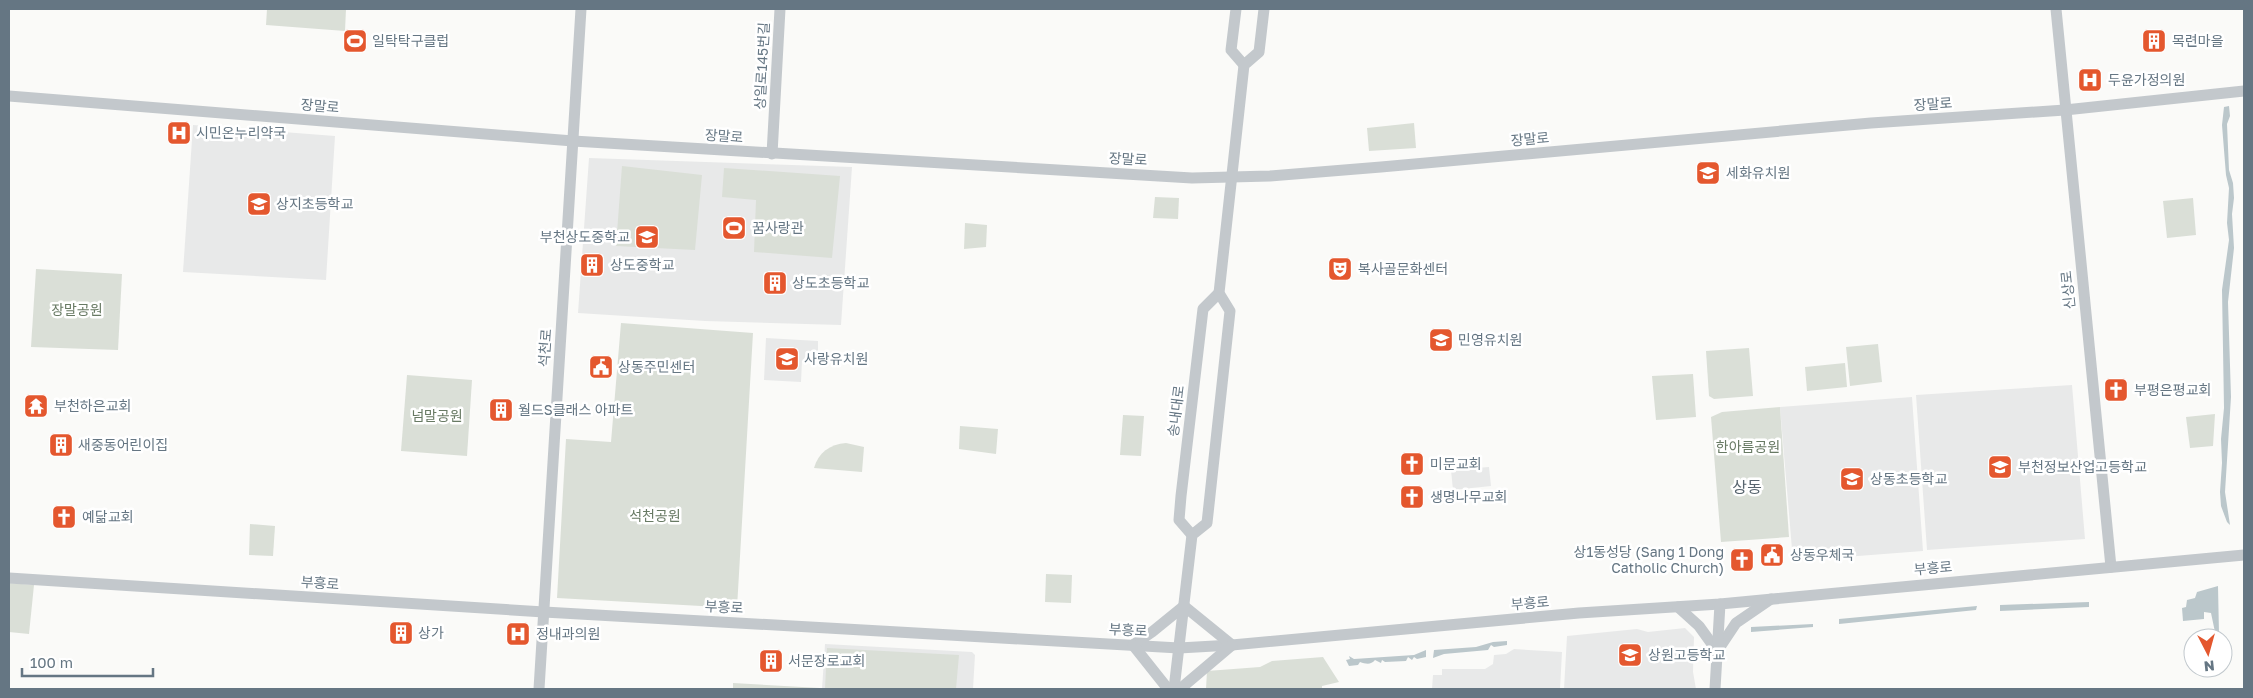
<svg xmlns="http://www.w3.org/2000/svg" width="2253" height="698" viewBox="0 0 2253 698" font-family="'Golos Text','Noto Sans KR',sans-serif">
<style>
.built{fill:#e8e9e9}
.green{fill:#dadfd7}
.water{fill:#bbc7cb}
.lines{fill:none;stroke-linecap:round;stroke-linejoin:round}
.tertiary{stroke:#c3c8cc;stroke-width:11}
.labels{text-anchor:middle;stroke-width:5;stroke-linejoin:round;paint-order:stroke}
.poi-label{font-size:14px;fill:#657683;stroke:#fff;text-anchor:start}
.street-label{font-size:14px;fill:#657683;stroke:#fff}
.park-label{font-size:14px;fill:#687a64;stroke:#fff}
.quarter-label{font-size:16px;fill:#57646e;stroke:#fff}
</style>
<rect width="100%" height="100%" fill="#fafaf8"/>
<!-- built -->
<g class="built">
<path d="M193,125L335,136L326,280L183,272Z"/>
<path d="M589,158L852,167L841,325L705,321L578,313Z"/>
<path d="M766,338L818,341V357L809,356L808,361H802L801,382L764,380Z"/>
<path d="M2072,385L2085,539L1927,550L1916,395Z"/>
<path d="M1912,397L1923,551L1793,561L1780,407Z"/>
<path d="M1489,467L1491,486L1453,490L1451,470Z"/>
<path d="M1685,628L1694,637L1693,672L1696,689H1564L1567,636L1637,629L1648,632Z"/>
<path d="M825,644L972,652L975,655L973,689H822Z"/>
<path d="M1514,649L1562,652L1560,689H1432L1433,675H1442V669H1485L1493,664L1494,655L1506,654Z"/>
</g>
<!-- green -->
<g class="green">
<path d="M267,9H346L345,31L266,25Z"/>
<path d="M1414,123L1416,148L1369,151L1367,128Z"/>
<path d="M622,166L702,175L695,250L616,246Z"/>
<path d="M724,168L840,176L832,258L754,252L756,200L722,197Z"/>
<path d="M1155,197L1179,198L1178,219L1153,218Z"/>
<path d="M2193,198L2196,235L2167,238L2163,201Z"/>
<path d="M965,223L987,225L986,247L964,249Z"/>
<path d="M36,269L122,274L118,350L31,347Z"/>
<path d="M621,323L753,333L737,608L557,598L566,439L611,442Z"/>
<path d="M1878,344L1882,382L1850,386L1846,347Z"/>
<path d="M1749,348L1753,396L1714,399L1709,396L1706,351Z"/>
<path d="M1845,363L1847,387L1807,391L1805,367Z"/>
<path d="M1693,374L1696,417L1656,420L1652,376Z"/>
<path d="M407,375L472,380L467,456L401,451Z"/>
<path d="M1780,407L1789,537L1721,542L1711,417L1722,412Z"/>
<path d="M2215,414L2213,446L2190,448L2186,417Z"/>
<path d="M1123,415L1144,416L1141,456L1120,455Z"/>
<path d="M960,426L998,429L996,454L959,449Z"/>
<path d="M846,443L864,447L862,472L814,468C818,453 830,444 846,443Z"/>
<path d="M250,524L275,526L273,556L249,555Z"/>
<path d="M1046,574L1072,575L1071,603L1045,602Z"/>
<path d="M9,583L34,585L29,634L9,632Z"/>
<path d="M827,648L959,655L956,689H825Z"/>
<path d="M1323,657L1339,682L1322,686V689H1206L1207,671L1260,667L1272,661Z"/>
<path d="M733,683L820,688V689H733Z"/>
</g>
<!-- water -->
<g class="water">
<path d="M2229,106L2230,116L2227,124L2229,170L2233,183L2234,198L2232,214L2234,248L2228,302L2231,397L2225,492L2230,525L2227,522L2221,506L2220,492L2222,463L2221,439L2224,408L2222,290L2229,240L2227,223L2229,188L2226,175L2222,125L2224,107Z"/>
<path d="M2218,586L2219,634L2218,638H2213L2215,632L2211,613L2204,612V619L2183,621L2182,608L2186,607L2187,600L2195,598L2197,592Z"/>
<path d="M2089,602V607L2000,611V605Z"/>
<path d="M1977,606L1976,610L1839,624V619Z"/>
<path d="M1813,624V627L1751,632V627Z"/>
<path d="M1507,641V645L1494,647L1491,645L1488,650L1444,654L1433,658L1434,650L1476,647L1493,642Z"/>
<path d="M1426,650V657L1417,659L1414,657L1412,660L1408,657L1406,661L1385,662L1382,660L1381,663L1375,660C1371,665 1366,664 1360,662L1358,665L1349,666L1346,660L1350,659L1349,656L1354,659L1414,655Z"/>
</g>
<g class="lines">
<!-- tertiary -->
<g class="tertiary">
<path d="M1236,9L1231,50L1244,65"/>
<path d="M2056,9L2111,567"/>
<path d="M9,96L573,141L1192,178L1270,176L1381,167L1871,123L2065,110L2244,91"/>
<path d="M772,154L780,9"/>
<path d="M1192,535L1179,520L1181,496L1203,309L1219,293"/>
<path d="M9,578L544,612L1179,648L1232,645L1579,613L1720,604L2244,555"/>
<path d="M1184,606L1232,645"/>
<path d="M1678,607L1699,626L1717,651"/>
<path d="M1133,645L1152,632L1184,606"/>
<path d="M1133,645L1168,689"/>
<path d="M1718,650L1736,623L1771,599"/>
<path d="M539,689L581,9"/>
<path d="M1174,689L1192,535L1207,523L1230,311L1219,293L1244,65L1259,52L1264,9"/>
<path d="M1180,689L1232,645"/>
<path d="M1715,689L1720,604"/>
</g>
</g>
<!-- icons -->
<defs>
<symbol id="stadium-square" viewBox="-11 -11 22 22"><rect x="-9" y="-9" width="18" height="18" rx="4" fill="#e4572e" stroke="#fff"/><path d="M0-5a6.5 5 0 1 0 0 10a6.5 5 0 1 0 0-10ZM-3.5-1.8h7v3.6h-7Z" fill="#fff"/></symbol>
<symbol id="building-square" viewBox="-11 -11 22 22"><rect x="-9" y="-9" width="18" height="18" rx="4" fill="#e4572e" stroke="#fff"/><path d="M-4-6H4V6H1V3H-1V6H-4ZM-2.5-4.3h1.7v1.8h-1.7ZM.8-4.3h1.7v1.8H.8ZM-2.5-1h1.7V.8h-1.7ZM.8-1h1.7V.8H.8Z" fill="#fff"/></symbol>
<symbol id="hospital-square" viewBox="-11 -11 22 22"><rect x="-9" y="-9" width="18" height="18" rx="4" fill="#e4572e" stroke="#fff"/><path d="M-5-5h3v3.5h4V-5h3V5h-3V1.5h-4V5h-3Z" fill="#fff"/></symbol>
<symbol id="school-square" viewBox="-11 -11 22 22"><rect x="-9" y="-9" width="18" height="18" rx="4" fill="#e4572e" stroke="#fff"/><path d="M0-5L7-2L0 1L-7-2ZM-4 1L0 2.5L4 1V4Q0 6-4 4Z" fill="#fff"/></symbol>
<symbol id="theatre-square" viewBox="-11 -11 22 22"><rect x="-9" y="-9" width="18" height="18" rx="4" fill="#e4572e" stroke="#fff"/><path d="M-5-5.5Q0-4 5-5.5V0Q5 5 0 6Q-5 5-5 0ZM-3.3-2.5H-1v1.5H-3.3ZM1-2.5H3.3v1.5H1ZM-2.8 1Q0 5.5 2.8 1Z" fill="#fff"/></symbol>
<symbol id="civic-square" viewBox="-11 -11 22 22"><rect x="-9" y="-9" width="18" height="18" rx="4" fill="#e4572e" stroke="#fff"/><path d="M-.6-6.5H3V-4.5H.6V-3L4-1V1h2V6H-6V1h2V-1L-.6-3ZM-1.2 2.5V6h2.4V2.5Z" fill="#fff"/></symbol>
<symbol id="church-square" viewBox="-11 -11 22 22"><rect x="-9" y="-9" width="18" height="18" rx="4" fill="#e4572e" stroke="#fff"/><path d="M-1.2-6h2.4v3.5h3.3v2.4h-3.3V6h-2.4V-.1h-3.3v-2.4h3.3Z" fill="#fff"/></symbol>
<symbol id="temple-square" viewBox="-11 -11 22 22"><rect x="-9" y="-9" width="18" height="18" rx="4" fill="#e4572e" stroke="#fff"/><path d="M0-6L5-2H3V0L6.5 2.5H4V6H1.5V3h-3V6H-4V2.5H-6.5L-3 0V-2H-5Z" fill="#fff"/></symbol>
</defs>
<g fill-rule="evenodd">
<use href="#stadium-square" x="341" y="27" width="28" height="28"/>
<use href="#building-square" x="2140" y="27" width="28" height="28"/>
<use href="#hospital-square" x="2076" y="66" width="28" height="28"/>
<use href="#hospital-square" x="165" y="119" width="28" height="28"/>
<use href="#school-square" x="1694" y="159" width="28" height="28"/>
<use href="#school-square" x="245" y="190" width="28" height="28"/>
<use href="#stadium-square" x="720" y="214" width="28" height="28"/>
<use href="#school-square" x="633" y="223" width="28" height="28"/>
<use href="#building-square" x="578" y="251" width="28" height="28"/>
<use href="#theatre-square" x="1326" y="255" width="28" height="28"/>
<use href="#building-square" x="761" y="269" width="28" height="28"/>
<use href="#school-square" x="1427" y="326" width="28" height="28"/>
<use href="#school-square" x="773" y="345" width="28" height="28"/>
<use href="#civic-square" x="587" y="353" width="28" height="28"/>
<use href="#church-square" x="2102" y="376" width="28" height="28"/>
<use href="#temple-square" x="22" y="392" width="28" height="28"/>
<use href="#building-square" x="487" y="396" width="28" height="28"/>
<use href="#building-square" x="47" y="431" width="28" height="28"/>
<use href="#church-square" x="1398" y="450" width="28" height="28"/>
<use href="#school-square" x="1986" y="453" width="28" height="28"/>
<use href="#school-square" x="1838" y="465" width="28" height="28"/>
<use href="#church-square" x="1398" y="483" width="28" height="28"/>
<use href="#church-square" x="50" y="503" width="28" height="28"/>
<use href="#civic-square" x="1758" y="541" width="28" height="28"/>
<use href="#church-square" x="1728" y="546" width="28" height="28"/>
<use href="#building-square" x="387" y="619" width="28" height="28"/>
<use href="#hospital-square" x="504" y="620" width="28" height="28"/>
<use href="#school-square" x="1616" y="641" width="28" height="28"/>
<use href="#building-square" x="757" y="647" width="28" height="28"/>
</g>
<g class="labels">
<!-- poi labels -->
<g class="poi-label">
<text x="372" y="46">일탁탁구클럽</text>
<text x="2172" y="46">목련마을</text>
<text x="2108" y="85">두윤가정의원</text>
<text x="196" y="138">시민온누리약국</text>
<text x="1726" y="178">세화유치원</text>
<text x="276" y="209">상지초등학교</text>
<text x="752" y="233">꿈사랑관</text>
<text x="630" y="242" text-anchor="end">부천상도중학교</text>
<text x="610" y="270">상도중학교</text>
<text x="1358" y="274">복사골문화센터</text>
<text x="792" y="288">상도초등학교</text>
<text x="1458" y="345">민영유치원</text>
<text x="804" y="364">사랑유치원</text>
<text x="618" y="372">상동주민센터</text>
<text x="2134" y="395">부평은평교회</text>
<text x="54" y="411">부천하은교회</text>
<text x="518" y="415">월드S클래스 아파트</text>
<text x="78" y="450">새중동어린이집</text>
<text x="1430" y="469">미문교회</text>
<text x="2018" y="472">부천정보산업고등학교</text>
<text x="1870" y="484">상동초등학교</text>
<text x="1430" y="502">생명나무교회</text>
<text x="82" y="522">예닮교회</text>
<text x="1724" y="557" text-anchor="end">상1동성당 (Sang 1 Dong<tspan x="1724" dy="16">Catholic Church)</tspan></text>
<text x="1790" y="560">상동우체국</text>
<text x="418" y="638">상가</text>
<text x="536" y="639">정내과의원</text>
<text x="1648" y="660">상원고등학교</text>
<text x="788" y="666">서문장로교회</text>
</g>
<!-- street labels -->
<g class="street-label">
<text transform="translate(762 66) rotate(-87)" y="5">상일로145번길</text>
<text transform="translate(1933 104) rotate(-4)" y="5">장말로</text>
<text transform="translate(320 106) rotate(5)" y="5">장말로</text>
<text transform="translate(724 136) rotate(4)" y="5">장말로</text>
<text transform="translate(1530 139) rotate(-5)" y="5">장말로</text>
<text transform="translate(1128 159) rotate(3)" y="5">장말로</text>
<text transform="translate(2068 290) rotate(-96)" y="5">신상로</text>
<text transform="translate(545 348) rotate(-86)" y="5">석천로</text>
<text transform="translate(1176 411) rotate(-83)" y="5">송내대로</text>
<text transform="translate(1933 568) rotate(-5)" y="5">부흥로</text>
<text transform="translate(320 583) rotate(4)" y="5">부흥로</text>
<text transform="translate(1530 603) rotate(-5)" y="5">부흥로</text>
<text transform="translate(724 607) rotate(3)" y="5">부흥로</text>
<text transform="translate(1128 630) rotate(3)" y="5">부흥로</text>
</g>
<!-- park labels -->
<g class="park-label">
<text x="77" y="315">장말공원</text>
<text x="437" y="421">넘말공원</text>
<text x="1748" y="452">한아름공원</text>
<text x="655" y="521">석천공원</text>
</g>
<!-- quarter labels -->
<g class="quarter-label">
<text x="1747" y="493">상동</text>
</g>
</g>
<!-- border -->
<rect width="2253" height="698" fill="none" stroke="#657683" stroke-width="20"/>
<!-- north arrow -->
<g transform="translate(2208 653) rotate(174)"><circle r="24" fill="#ffffff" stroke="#c1c8cd"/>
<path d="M0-4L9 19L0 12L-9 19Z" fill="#e4572e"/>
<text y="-8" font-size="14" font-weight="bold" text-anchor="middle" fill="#657683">N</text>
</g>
<!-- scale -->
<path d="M22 668v8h131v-8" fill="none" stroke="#657683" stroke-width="2.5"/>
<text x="30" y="668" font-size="15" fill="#657683" stroke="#ffffff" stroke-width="4" paint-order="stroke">100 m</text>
</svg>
